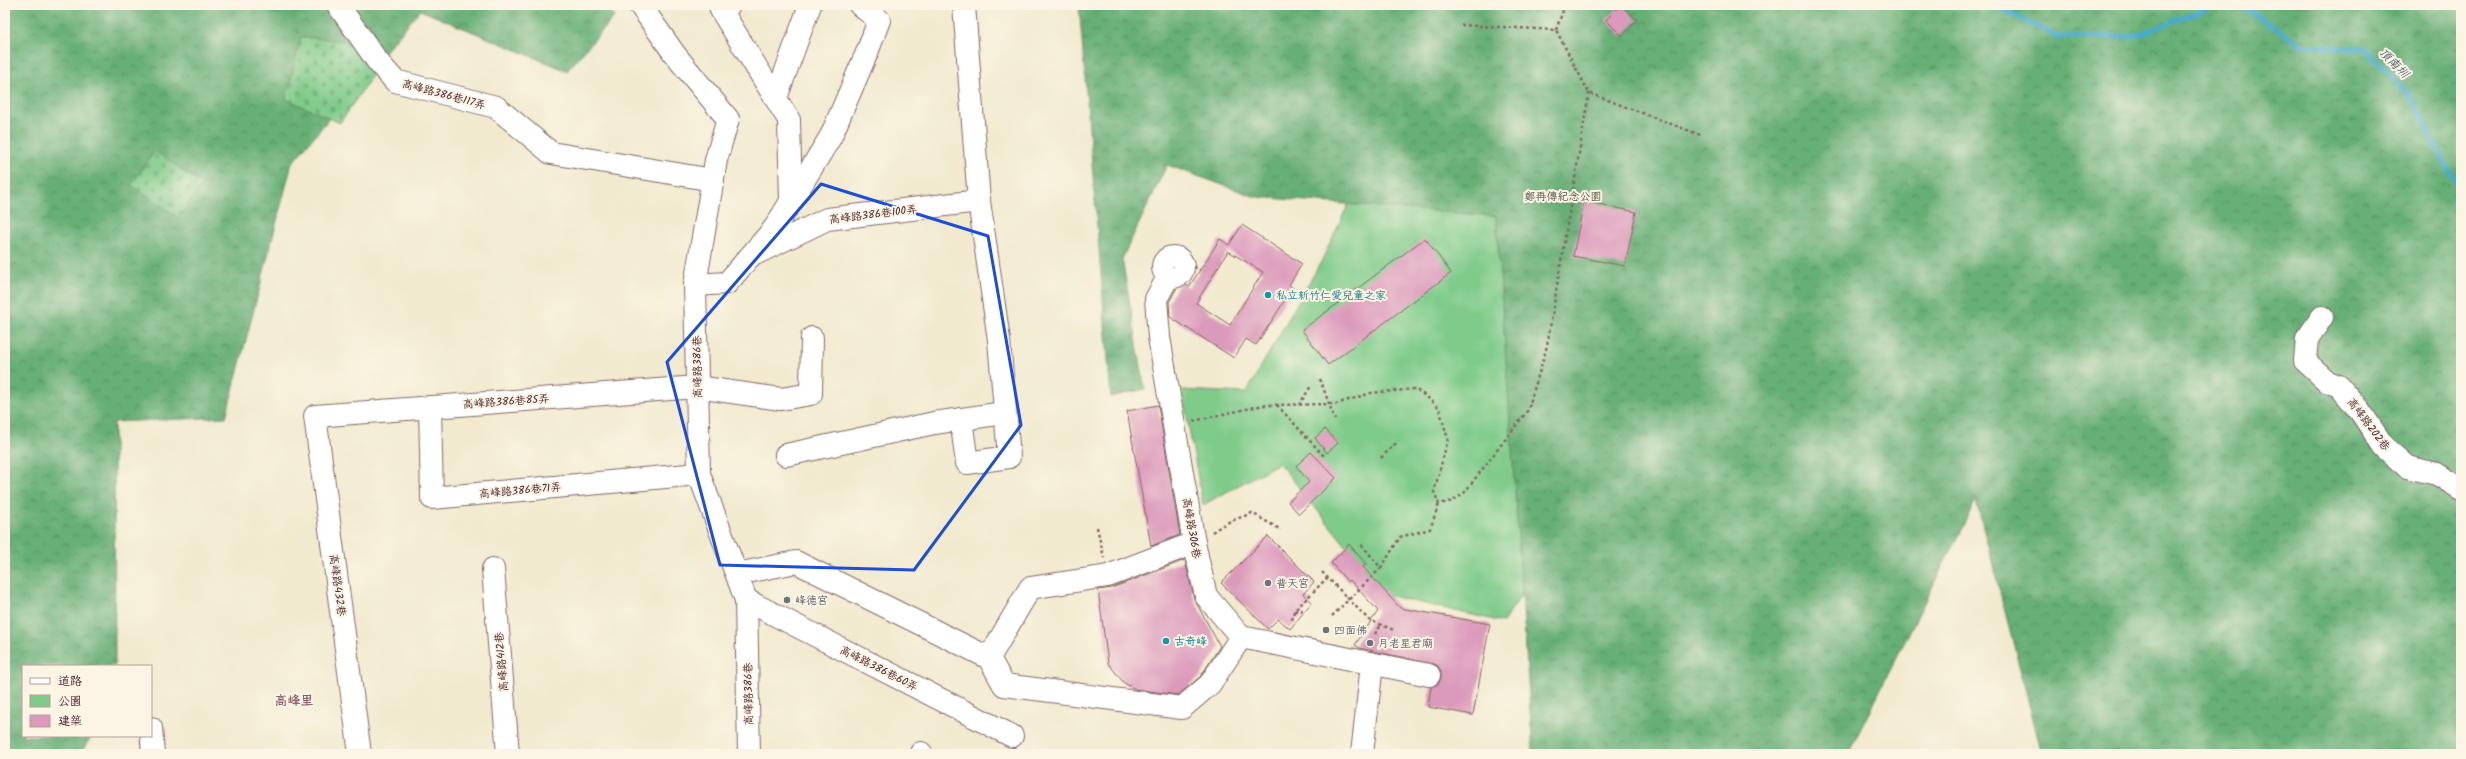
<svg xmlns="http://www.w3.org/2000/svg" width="2466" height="759" viewBox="0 0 2466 759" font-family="Kalam,'LXGW WenKai TC',sans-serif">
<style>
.green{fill:#7ecb8a;stroke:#64755a}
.forest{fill:url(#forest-crowns);stroke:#586750}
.cemetery{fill:url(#cemetery-stones);stroke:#64755a}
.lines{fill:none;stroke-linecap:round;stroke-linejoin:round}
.stream{stroke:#47abc7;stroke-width:5.5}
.building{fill:#db99bb;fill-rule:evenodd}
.minor-casing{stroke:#846664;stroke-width:24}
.path{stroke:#846664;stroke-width:2.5;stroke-dasharray:3 3;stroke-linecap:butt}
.minor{stroke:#fff;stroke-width:22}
.marked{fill:none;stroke:#1d4ed8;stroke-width:3;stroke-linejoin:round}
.culture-dot{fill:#0f9aa8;stroke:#fcf5e5;stroke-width:1.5}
.worship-dot{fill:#6b7280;stroke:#fcf5e5;stroke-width:1.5}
.labels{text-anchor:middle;stroke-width:4;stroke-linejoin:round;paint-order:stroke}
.street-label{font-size:11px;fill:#4a1f2b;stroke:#fcf5e5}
.park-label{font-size:11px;fill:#5a5348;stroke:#fcf5e5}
.culture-label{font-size:11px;fill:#0d838f;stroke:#fcf5e5;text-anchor:start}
.worship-label{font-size:11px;fill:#5b616d;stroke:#fcf5e5;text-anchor:start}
.water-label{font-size:12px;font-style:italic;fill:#495769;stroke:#fcf5e5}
.quarter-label{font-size:13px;font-weight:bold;fill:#7d4a5d;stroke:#fcf5e5}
</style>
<defs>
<pattern id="forest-crowns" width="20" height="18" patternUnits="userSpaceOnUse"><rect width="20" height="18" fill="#66af76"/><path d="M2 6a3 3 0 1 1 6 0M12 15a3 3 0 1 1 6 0" fill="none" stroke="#568e61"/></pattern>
<pattern id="cemetery-stones" width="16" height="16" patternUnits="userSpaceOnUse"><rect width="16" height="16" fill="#7ecb8a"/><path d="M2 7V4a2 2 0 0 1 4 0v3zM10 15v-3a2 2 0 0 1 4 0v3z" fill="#6eae77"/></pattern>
</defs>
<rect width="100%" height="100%" fill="#fcf5e5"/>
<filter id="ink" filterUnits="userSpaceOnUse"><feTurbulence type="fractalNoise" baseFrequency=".025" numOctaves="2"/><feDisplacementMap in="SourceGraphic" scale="8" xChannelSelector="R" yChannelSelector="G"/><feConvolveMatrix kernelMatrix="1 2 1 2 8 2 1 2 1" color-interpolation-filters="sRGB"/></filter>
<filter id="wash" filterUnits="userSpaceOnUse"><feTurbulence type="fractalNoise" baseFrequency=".012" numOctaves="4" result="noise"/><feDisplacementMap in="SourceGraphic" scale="16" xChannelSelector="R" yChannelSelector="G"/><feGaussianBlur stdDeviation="0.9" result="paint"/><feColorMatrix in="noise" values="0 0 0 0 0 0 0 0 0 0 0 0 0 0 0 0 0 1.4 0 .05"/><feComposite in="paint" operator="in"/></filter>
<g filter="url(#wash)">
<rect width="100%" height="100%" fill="#f1eacf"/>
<!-- green -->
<path class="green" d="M1443,5L1760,246L1503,622L1386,595L1279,463L1203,505L1182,390L1246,393L1322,260Z"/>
<!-- forest -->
<g class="forest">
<path d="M5,5H609L614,17L567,71L420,10L292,163L226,417L114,422L115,666H23V736H92L80,754H5Z"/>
<path d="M1079,5H2461V754H2042L1976,500L1848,754H1533L1496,216L1256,197L1167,165L1122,259L1145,389L1111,397Z"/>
</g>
<!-- cemetery -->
<g class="cemetery">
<path d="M301,37L365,43L372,76L340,123L286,99Z"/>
<path d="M155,151L202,184L179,218L131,185Z"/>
</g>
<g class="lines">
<!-- stream -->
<g class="stream">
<path d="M1994,5L2058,37L2135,36L2216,5"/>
<path d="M2241,5L2303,46L2365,49L2408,93L2461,192"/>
</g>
</g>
<g id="blocks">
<!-- building -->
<g class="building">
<path d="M1621,5L1637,20L1622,36L1606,20Z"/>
<path d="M1584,201L1636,212L1625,266L1573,256Z"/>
<path d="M1242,225L1302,264L1289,285L1293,288L1256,345L1246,339L1234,358L1170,317L1169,302L1180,282L1189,287L1220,239L1229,245ZM1228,251L1263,272L1230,325L1196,303Z"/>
<path d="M1425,238L1451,273L1328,365L1302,330Z"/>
<path d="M1158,405L1180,535L1151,546L1127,411Z"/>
<path d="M1325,429L1338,443L1327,453L1315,438Z"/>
<path d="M1311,452L1336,478L1299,514L1288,502L1309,482L1296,466Z"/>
<path d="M1268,536L1314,582L1303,594L1312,602L1290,629L1278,619L1268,629L1221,583Z"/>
<path d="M1349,544L1366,564L1363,567L1400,608L1490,624L1473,715L1428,707L1431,687L1438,684L1441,678V671L1437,665L1360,648L1355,645L1378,611L1350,580L1348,582L1331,563Z"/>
<path d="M1185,560L1194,599L1220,646L1201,676L1178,695L1135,689L1124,683L1108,663L1098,590L1112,588Z"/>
</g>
</g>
</g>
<g filter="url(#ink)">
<use href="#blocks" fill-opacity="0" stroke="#846664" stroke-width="1"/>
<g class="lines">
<defs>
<g id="minor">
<path d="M338,5L378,62L395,81L496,107L551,153L713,180"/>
<path d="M640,5L676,56L728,119L716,160L695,285L699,474L746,600L749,754"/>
<path d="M729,5L721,10L789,120L791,201"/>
<path d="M776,98L810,5"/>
<path d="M759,252L827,219L979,201"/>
<circle cx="1173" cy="267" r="10"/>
<path d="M1168,277L1156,299L1159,337L1194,543L1206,596L1241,637L1429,675"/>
<path d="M695,285L727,283L774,229L831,136L868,50L879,20L860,5"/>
<path d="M2322,317L2307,339L2305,361L2328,382L2339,386L2360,411L2384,447L2407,467L2437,474L2461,489"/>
<path d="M430,407L432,498L699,474"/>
<path d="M961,419L967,463L1009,457L999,340L979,201L964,5"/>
<path d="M786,455L934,423L1004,413"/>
<path d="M493,569L508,754"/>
<path d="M737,574L796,562L989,658L1030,588L1108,576L1194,543"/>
<path d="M746,600L1012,736"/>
<path d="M989,658L1004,685L1182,708L1210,684L1241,637"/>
<path d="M151,728L153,754"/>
<path d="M921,753V754"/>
<path d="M360,754L315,416L697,387L781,399L811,394L812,338"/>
<path d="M1362,754L1372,664"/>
</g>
</defs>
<!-- minor casing -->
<use href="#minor" class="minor-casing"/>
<!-- path -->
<g class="path">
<path d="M1461,25L1556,30L1589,93L1703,136"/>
<path d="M1556,30L1565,5"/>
<path d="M1178,258L1200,270"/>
<path d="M1320,379L1335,420"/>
<path d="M1277,405L1324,456"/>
<path d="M1299,405L1311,386"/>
<path d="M1193,421L1264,405L1336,404L1371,393L1415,389L1427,397L1439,408L1448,439L1434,492L1439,504L1453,501L1464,493L1528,410L1547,346L1589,93"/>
<path d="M1381,458L1398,441"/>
<path d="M1097,527L1104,558"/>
<path d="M1212,532L1226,523L1252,513L1281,530"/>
<path d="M1381,568L1400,537L1430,529L1439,504"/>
<path d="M1322,572L1369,620L1394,630"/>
<path d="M1294,611L1304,610"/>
<path d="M1332,616L1381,568L1361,544"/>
<path d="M1292,620L1294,611L1328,577"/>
<path d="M1375,634L1381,625"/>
</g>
<!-- minor -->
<use href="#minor" class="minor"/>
</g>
</g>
<!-- marked area -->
<path class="marked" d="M821,184L988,236L1021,425L914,570L720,565L667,362Z"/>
<!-- markers -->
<g class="culture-dot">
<circle cx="1268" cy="295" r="4"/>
<circle cx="1166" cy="641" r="4"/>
</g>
<g class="worship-dot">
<circle cx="1268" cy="583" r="4"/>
<circle cx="787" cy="600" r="4"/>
<circle cx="1326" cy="630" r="4"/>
<circle cx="1370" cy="643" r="4"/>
</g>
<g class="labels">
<!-- street labels -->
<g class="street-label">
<text transform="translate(444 94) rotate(15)" y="4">高峰路386巷117弄</text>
<text transform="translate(873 214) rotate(-7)" y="4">高峰路386巷100弄</text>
<text transform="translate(697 367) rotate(-91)" y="4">高峰路386巷</text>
<text transform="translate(506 401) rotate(-4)" y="4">高峰路386巷85弄</text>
<text transform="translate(2369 424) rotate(53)" y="4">高峰路202巷</text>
<text transform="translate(520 490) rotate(-5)" y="4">高峰路386巷71弄</text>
<text transform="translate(1192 528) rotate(80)" y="4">高峰路306巷</text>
<text transform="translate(338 585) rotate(82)" y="4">高峰路432巷</text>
<text transform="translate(501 662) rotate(-95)" y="4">高峰路412巷</text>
<text transform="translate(879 668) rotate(27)" y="4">高峰路386巷60弄</text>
<text transform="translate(748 694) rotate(-91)" y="4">高峰路386巷</text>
</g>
<!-- park labels -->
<g class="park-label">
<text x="1563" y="200">鄭再傳紀念公園</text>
</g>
<!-- culture labels -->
<g class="culture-label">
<text x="1276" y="299">私立新竹仁愛兒童之家</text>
<text x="1174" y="645">古奇峰</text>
</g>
<!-- worship labels -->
<g class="worship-label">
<text x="1276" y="587">普天宮</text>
<text x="795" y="604">峰德宮</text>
<text x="1334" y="634">四面佛</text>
<text x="1378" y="647">月老星君廟</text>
</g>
<!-- water labels -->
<g class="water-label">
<text transform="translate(2394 63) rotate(45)" y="4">頂南圳</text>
</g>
<!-- quarter labels -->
<g class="quarter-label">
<text x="294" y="705">高峰里</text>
</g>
</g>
<!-- margin -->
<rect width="2466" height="759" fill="none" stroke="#fcf5e5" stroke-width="20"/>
<!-- legend -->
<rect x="22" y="665" width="130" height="72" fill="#fcf5e5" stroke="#b59f9b"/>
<rect x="30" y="678" width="20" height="6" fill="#ffffff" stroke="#b59f9b"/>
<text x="58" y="685" font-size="12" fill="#4a1f2b">道路</text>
<rect x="30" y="695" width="20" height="12" fill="#7ecb8a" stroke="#b59f9b"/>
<text x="58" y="705" font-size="12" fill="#4a1f2b">公園</text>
<rect x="30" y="715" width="20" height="12" fill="#db99bb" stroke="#b59f9b"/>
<text x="58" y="725" font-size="12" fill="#4a1f2b">建築</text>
</svg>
